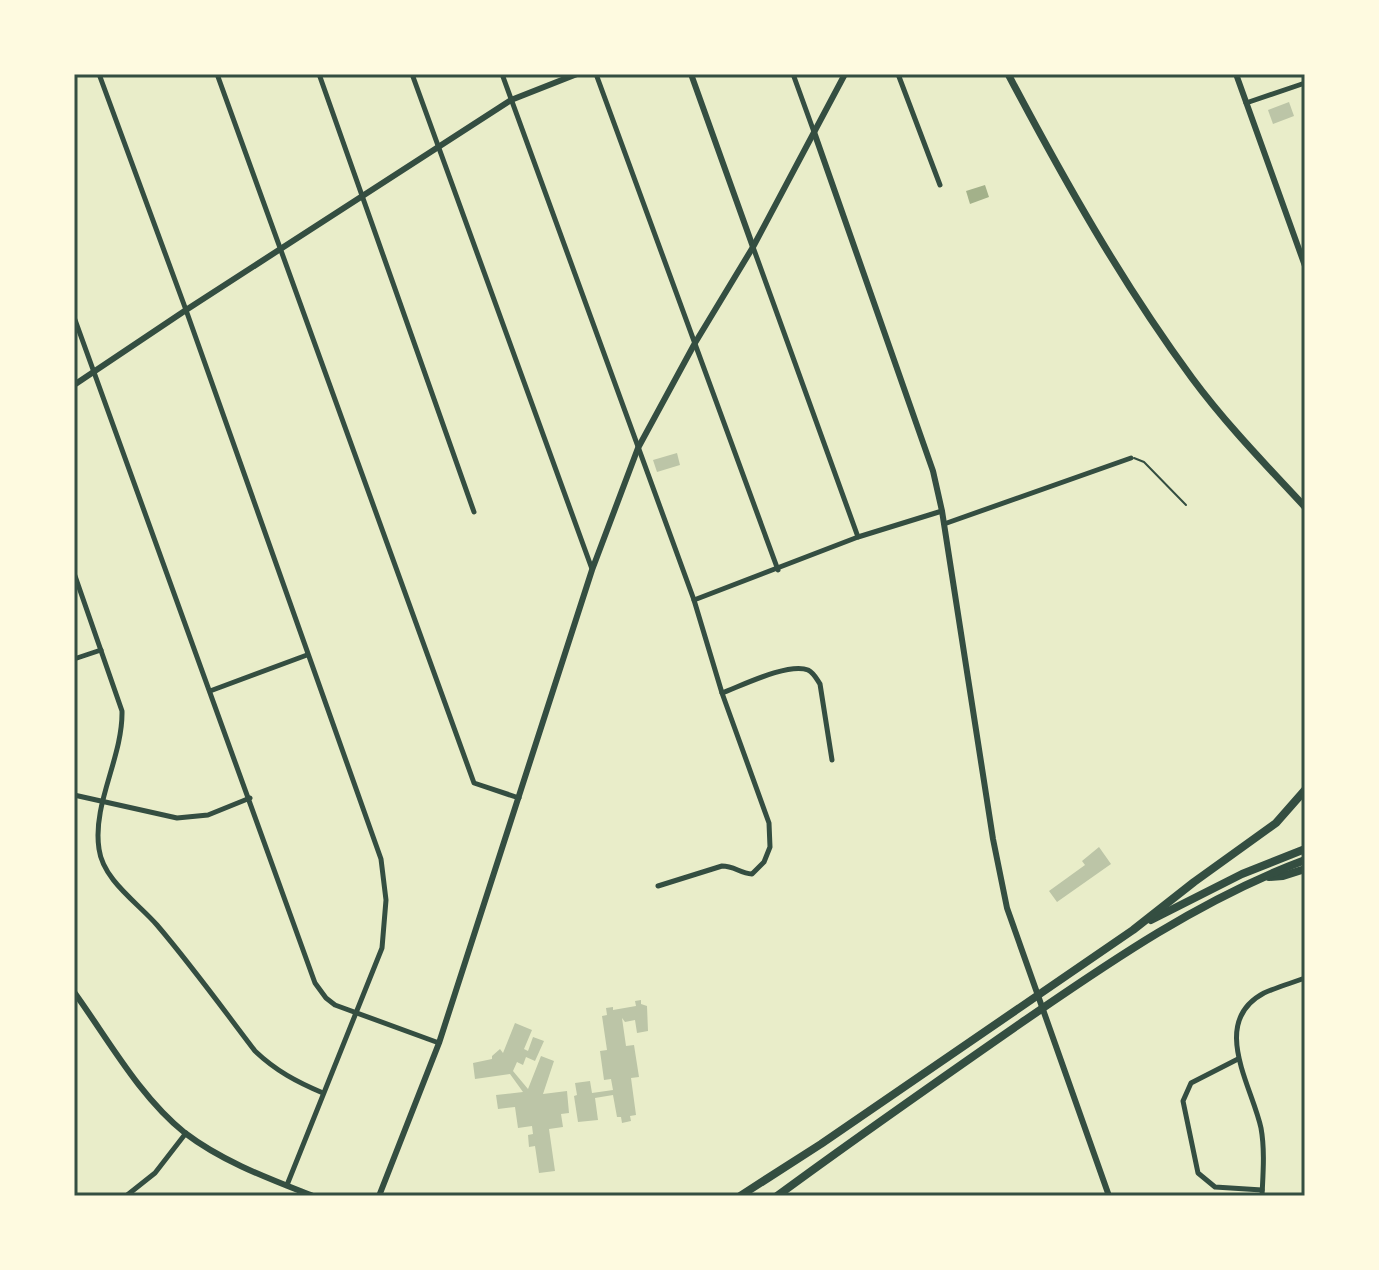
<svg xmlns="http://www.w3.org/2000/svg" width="1379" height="1270" viewBox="0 0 1379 1270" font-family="Lora,serif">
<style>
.water{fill:#a3b18a}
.building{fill:#bcc5a7}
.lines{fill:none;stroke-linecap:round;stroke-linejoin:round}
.service{stroke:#344e41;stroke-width:2}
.minor{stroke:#344e41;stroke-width:5}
.tertiary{stroke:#344e41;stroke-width:6}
.secondary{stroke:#344e41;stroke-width:6}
.primary{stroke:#344e41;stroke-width:7}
.motorway{stroke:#344e41;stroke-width:8}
.neatline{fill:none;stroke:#344e41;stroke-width:3}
</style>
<rect width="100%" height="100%" fill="#e9edc9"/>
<!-- water -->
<path class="water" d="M985,185L989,197L970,204L966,191Z"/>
<!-- building -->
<g class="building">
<path d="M1289,102L1294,116L1273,124L1268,110Z"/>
<path d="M677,453L680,465L657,472L653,460Z"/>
<path d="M1099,847L1111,864L1057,902L1049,891L1085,865L1082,861Z"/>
<path d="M641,1000V1004L647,1006L648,1031L637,1033L635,1020L625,1022L622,1018L626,1046L634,1045L639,1077L631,1078L636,1115L630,1116L631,1121L622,1123L621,1117H617L613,1095L595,1098L598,1120L578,1122L574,1096L577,1095L575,1083L590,1081L592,1093L613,1090L611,1079L604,1080L600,1051L607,1050L602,1016L607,1015L606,1008L613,1007V1010L636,1006L635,1001Z"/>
<path d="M515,1023L532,1030L524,1049L528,1051L533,1037L544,1041L535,1061L526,1057L523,1065L517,1062L513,1071L528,1089L541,1056L554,1061L543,1094L567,1091L569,1113L561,1114L563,1127L549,1129L555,1171L539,1173L535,1146L529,1147L528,1135L533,1134L532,1126L518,1128L515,1107L498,1109L496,1095L523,1092L510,1074L475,1079L473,1063L492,1059V1056L500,1049L503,1053Z"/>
</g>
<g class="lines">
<!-- service -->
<path class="service" d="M1134,458L1144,462L1186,505"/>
<!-- minor -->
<g class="minor">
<path d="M99,74L186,310L381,859L386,900L382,948L287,1185"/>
<path d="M217,74L474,783L519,798"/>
<path d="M319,74L474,512"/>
<path d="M412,74L592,569"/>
<path d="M502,74L694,600L722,693L769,823L770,847L764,862L752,874C740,873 734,866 722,866L658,886"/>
<path d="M596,74L778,570"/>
<path d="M793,74L814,132"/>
<path d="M898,74L940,185"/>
<path d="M1246,103L1305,83"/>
<path d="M753,247L858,537"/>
<path d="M74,317L315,983L326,998L335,1005L439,1043"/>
<path d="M944,524L1131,458"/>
<path d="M74,573L122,711C123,757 92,804 99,849C103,880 138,903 157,925C192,966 223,1009 255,1051C276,1071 297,1082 323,1093"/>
<path d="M694,600L858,537L942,511"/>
<path d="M74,659L101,650"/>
<path d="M210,691L307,655"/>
<path d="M722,693C741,686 789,662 808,670C814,673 816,678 820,684L832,760"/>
<path d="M74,795L177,818L208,815L250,798"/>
<path d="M1238,1059L1191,1083L1183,1101L1198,1173L1215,1187L1262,1190"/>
<path d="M126,1196L155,1173L186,1133"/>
<path d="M1262,1196C1263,1174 1265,1150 1261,1128C1252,1086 1209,1022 1264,993C1277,987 1292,983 1305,978"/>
</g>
<!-- tertiary -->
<g class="tertiary">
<path d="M691,74L753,247"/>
<path d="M1236,74L1305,266"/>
<path d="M814,132L933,471L942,511L993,839L1007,908L1109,1196"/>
<path d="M74,385L186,310L511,100L577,74"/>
<path d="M74,992C108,1039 139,1096 185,1133C223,1162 270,1179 313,1196"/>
</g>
<!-- secondary -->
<path class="secondary" d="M379,1196L439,1043L592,570L638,448L695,343L753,247L845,74"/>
<!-- primary -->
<path class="primary" d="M1008,74C1063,178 1122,283 1192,378C1226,424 1266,465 1305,507"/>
<!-- motorway -->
<g class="motorway">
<path d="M1269,877L1283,876L1305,869"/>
<path d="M1151,920L1242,874L1305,849"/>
<path d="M740,1196L821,1144L1133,930L1194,882L1276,823L1305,790"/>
<path d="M777,1196C857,1137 939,1080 1021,1023C1111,961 1201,899 1305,860"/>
</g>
</g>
<!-- border -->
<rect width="1379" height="1270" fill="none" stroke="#fefae0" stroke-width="152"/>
<rect x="76" y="76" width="1227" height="1118" class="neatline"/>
</svg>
